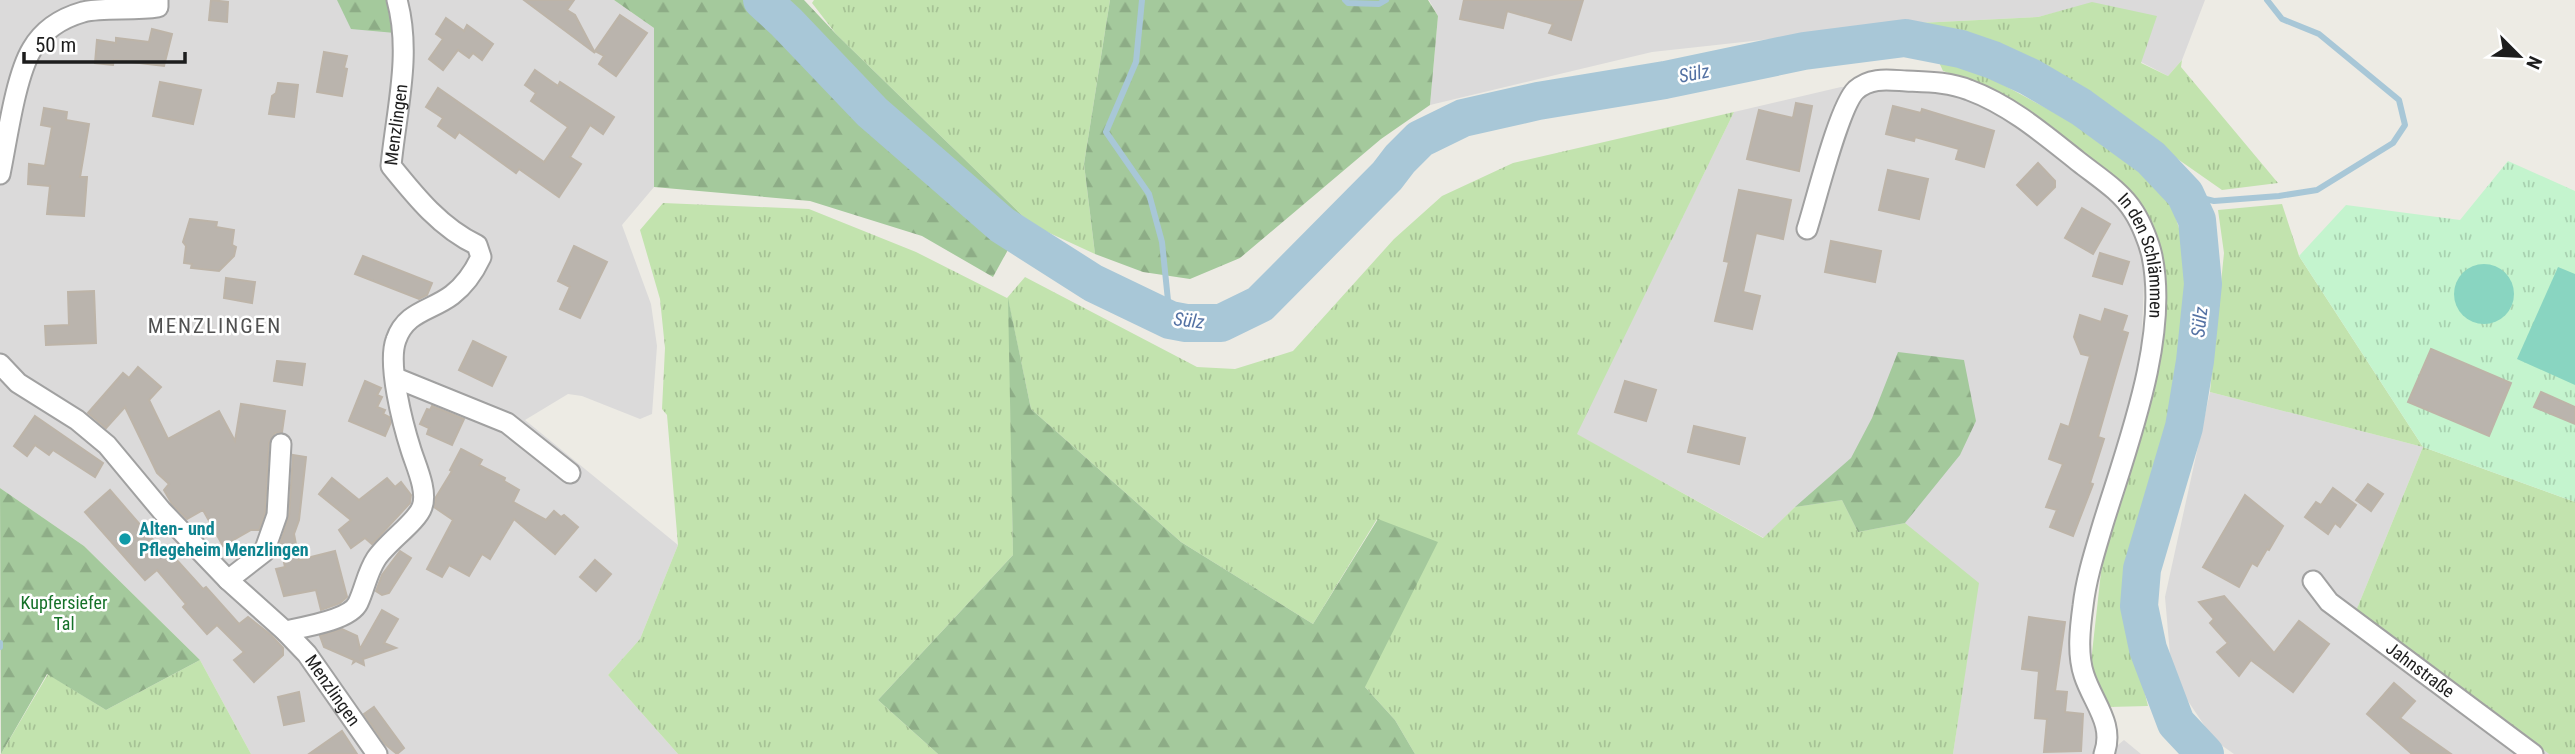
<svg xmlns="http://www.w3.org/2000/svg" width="2575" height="754" viewBox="0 0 2575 754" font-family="'Roboto Condensed',sans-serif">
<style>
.residential{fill:#dbdada}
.grass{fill:url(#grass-tufts)}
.forest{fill:url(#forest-firs)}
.park{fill:url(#park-tufts)}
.pitch{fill:#89d5c1}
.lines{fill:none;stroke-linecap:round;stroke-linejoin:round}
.stream{stroke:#a8c7d7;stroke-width:6}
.river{stroke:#a8c7d7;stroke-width:38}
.building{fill:#bab4ad;stroke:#bdb4a8;stroke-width:2}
.street-casing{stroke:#a1a1a1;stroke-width:23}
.street{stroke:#fff;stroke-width:19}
.culture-dot{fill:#0f9aa8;stroke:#fff;stroke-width:2.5}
.labels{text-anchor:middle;stroke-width:5;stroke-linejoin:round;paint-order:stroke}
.street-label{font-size:18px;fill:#1d1d1d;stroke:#fff}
.culture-label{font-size:18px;font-weight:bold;fill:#0d838f;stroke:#fff;text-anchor:start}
.park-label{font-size:18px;fill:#157128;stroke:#fff}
.water-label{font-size:19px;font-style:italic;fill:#5371a3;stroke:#fff}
.quarter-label{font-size:21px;letter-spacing:2px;fill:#505050;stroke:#fff}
</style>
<defs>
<pattern id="grass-tufts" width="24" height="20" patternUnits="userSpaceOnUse" patternTransform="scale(1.75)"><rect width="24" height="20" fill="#c2e3ae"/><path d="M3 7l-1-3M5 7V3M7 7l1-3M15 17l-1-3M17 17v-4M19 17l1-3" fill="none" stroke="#a6c295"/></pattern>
<pattern id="forest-firs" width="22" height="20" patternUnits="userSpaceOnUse" patternTransform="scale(1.75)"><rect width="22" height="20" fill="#a4c99c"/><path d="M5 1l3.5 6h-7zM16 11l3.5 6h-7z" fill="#8dac86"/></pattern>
<pattern id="park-tufts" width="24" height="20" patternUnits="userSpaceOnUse" patternTransform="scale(1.75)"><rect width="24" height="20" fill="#c4f4ce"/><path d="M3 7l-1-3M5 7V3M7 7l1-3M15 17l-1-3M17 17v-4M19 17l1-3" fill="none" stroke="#a8d1b0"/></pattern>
</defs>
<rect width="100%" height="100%" fill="#edebe4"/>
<!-- residential -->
<g class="residential">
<path d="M0,0H614L654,28V187L622,225L651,304L657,346L652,414L640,419L582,396L568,394L525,420L678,545L640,639L608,675L678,754H251L200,660L84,546L0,488Z"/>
<path d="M1429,0H2205L2182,60L2168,76L2141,62L2092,3L2038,17L1919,23L1652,52L1430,105L1438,16Z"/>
<path d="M1841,87L1935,89L1968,97L2019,124L2111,198L2129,216L2145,259L2141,354L2125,428L2085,562L2091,712L2100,745L2113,749L2124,740L2141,754H1953L1978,583L1795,507L1764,538L1576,434L1734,112Z"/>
<path d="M2210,392L2423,447L2356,611L2549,754H2234L2214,740L2172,677L2165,597Z"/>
</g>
<!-- grass -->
<g class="grass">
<path d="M814,0H1110L1084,164L1095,254L1032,225L836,34L812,3Z"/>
<path d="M2092,2L2157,16L2141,63L2168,76L2182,60L2181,67L2278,183L2222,190L2083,93L2006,48L1926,36L1919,23L2038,17Z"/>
<path d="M1937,58L1985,75L2072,122L2128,159L2169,195L2187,255L2186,318L2169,415L2124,567L2126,618L2148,706L2109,707L2092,675L2091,662L2102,563L2160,363L2165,325L2158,248L2025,110L1978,83L1943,71Z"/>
<path d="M1734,112L1577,434L1763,538L1795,507L1842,500L1858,532L1905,523L1979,583L1953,754H1415L1395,720L1365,687L1377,519L1313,624L1181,542L1031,409L1009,304L1013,555L878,700L938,754H678L608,675L640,639L678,545L667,415L662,409L665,348L660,299L640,230L663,203L809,209L916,252L1007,298L1025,277L1197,367L1235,369L1293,351L1394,239L1442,196L1513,163Z"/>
<path d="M2282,204L2299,256L2423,447L2575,502V754H2549L2356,611L2423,447L2210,392L2224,253L2218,210Z"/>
<path d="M200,660L251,754H1L48,674L106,710Z"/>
</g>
<!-- forest -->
<g class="forest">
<path d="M337,0H387L395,33L351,29Z"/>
<path d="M614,0H804L836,34L1032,225L1010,246L993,277L922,236L810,201L654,187V28Z"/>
<path d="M1110,0H1428L1438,16L1430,105L1381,139L1240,258L1190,279L1143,272L1095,254L1084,164Z"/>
<path d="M1008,298L1031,409L1181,542L1313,624L1378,519L1438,542L1365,687L1395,720L1415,754H938L878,700L1013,555Z"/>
<path d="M1898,352L1964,360L1976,421L1960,455L1905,523L1858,532L1842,500L1795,507L1851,458L1872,418Z"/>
<path d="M0,488L84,546L200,660L106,710L47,674L1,754Z"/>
</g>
<!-- park -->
<path class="park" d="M2508,161L2575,191V502L2423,447L2299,256L2346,205L2460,220Z"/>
<!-- pitch -->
<g class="pitch">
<circle cx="2484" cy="294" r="30"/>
<path d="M2558,267L2575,274V385L2517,359Z"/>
</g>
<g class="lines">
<!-- stream -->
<g class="stream">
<path d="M1142,0L1136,62L1106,132L1149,194L1162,242L1170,320"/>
<path d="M1345,0L1348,3L1379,4L1386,0"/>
<path d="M2185,194L2214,201L2279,196L2317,190L2393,143L2405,125L2399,100L2319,34L2282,19L2267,0"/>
<path d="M0,643V647"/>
</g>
<!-- river -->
<path class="river" d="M762,0L786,22L872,112L1002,225L1093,283L1170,320L1186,323H1221L1260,304L1387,176L1400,159L1420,139L1463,118L1538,101L1665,80L1804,51L1905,38L1961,49L1993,60L2030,77L2081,107L2151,158L2185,194L2197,220L2203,284L2195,361L2184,427L2142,569L2139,606L2148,649L2176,723L2205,754"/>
</g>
<!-- building -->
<g class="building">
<path d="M211,0L228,2L227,22L209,20Z"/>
<path d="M524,0H574L567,10L575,15L595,53Z"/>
<path d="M1464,0H1583L1571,40L1549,33L1553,24L1507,11L1503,28L1460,19Z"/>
<path d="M620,15L647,33L616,76L599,64L604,56L595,51Z"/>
<path d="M446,18L464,31L467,25L493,44L482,60L473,53L469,58L458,50L443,70L429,59L443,39L436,34Z"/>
<path d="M152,29L172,34L164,66L114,60L113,65L95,63L97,40L116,43V38L149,42Z"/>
<path d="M324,52L347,56L344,68L347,69L342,96L317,92Z"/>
<path d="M535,70L558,86L560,82L614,117L603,134L590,125L570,157L581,164L559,197L519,169L516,173L459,132L455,138L438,126L443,118L426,107L438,88L544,162L568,127L531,101L536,93L525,85Z"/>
<path d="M160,82L201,90L193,124L153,116Z"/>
<path d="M278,83L298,85L294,117L269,114L272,96L276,93Z"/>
<path d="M1796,103L1812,106L1799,171L1747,159L1759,110L1793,118Z"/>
<path d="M1893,106L1921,113L1922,109L1994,131L1984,167L1956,159L1959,149L1915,137L1914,141L1886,134Z"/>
<path d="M44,108L67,112L66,120L89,124L80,177H87L84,216L47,214L50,186L28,184L29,164L45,166L52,127L41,125Z"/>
<path d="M2038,163L2055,181V187L2037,205L2017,185Z"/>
<path d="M1888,170L1928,179L1919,219L1879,210Z"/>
<path d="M1739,190L1791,200L1783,239L1756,233L1743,292L1760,296L1752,329L1715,321L1729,262L1724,261Z"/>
<path d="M2082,208L2110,224L2093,254L2065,238Z"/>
<path d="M190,219L217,222L216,227L234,230L232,245L236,247L234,256L219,271L191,268L192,264L184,263L186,246L183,242Z"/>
<path d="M1831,241L1881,251L1875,282L1825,272Z"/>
<path d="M574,246L607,262L580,318L560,309L570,287L558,281Z"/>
<path d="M2100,253L2129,262L2122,284L2093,276Z"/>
<path d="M363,256L432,283L427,295L419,299L355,274Z"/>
<path d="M226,278L255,282L252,303L224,298Z"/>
<path d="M94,291L96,343L46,345L45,326L69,325L68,292Z"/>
<path d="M2105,309L2127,316L2122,331L2128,333L2098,437L2104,439L2090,483L2093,484L2073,536L2050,527L2057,510L2046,507L2063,464L2049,459L2061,424L2069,427L2090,356L2081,354L2074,337L2080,315L2101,322Z"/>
<path d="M473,341L506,357L492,386L459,370Z"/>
<path d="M2431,349L2511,383L2489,436L2408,402Z"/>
<path d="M277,361L305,364L302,385L274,381Z"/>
<path d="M138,367L161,387L149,400L168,439L219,411L235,441L241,404L285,411L282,432L275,433L269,443L265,513L259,530H251L223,546L203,510L187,519L172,504L164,490L169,484L157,473L125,407L106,428L88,413L123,373L129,378Z"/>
<path d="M365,381L381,388L377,395L382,397L377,407L385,410L383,414L389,417L391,422L385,436L349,421Z"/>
<path d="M1625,381L1656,390L1646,421L1615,412Z"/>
<path d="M2541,392L2575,407V424L2534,407Z"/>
<path d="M432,406L464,419L452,445L427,434L429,428L420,424L427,409L430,410Z"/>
<path d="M35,416L103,463L95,477L53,450L49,455L35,445L27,456L14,446Z"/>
<path d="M1694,426L1745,438L1739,464L1688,452Z"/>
<path d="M461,449L482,460L479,465L505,478L504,481L519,490L513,502L546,520L554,511L561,517L564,515L578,527L555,554L514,519L490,559L482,554L469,576L449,565L442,577L427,569L453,520L434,507L436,497L452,471L450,470Z"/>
<path d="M293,455L306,457L299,520L294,534L299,560L335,551L347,597L340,603L321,610L316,590L284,596L276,569L285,567L280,544L289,516Z"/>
<path d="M332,478L359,500L387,478L395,487L401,482L411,495L410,503L372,544L365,538L351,548L339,530L351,520L319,494Z"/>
<path d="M2368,484L2383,494L2371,511L2356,500Z"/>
<path d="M2333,488L2356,505L2340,527L2335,523L2328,534L2305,517L2316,502L2321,505Z"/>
<path d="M110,490L162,550L165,547L203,589L206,587L239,624L248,617L271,635L283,648V655L254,682L234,660L244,652L217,625L207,634L183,607L186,604L157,570L145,580L85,512Z"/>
<path d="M2245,495L2283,526L2269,550L2267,549L2257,566L2252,563L2239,587L2203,567Z"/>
<path d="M400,551L411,558L389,593L382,595L376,591L382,575Z"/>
<path d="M595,560L611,574L596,591L580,577Z"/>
<path d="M2224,596L2274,653L2299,621L2329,644L2293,692L2251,660L2239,676L2217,652L2228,643L2210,623L2214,619L2199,602Z"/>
<path d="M382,610L398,619L384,643L396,648L363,659L364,665L356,661L353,663L354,660L324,647L320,636L342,629L357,636L360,649Z"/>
<path d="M2029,617L2065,622L2055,691L2067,692L2065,712L2083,714L2081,751L2044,752L2047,719L2035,718L2039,671L2022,669Z"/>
<path d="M2394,683L2415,701L2400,718L2451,754H2412L2367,714Z"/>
<path d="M299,692L304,721L284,725L278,697Z"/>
<path d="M374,707L404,748L397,754L385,744L364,714Z"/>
<path d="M342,731L357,754H309Z"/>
</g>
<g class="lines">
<defs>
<g id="street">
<path d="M0,174C7,141 15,77 32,49C43,30 62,18 83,12C103,7 134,11 158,7V0"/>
<path id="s1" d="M1807,229C1816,201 1839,106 1856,90C1871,77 1888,80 1906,81C1928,82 1949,82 1969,90C2010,105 2045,135 2079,162C2098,177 2121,191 2134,212C2141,223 2149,242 2152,256C2169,338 2127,446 2103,524C2095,551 2086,579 2083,606C2080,628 2077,654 2084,675C2093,703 2115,724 2104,754"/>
<path id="s2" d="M0,364L18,383L77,420L107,445L162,511L228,580L285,631L307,654L377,754"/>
<path d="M396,378L507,423L570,473"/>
<path d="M228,580L264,552L277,515L281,444"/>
<path id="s3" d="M2313,581L2329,602L2533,754"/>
<path id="s4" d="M285,631C304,627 350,620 358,603C365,588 367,573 376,559C387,542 417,522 422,507C428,491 416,466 411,450C403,425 387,364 396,340C406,311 431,311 452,295C465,285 474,272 481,257L477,245C441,228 416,197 391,166C396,112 412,54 397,0"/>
</g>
</defs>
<!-- street casing -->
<use href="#street" class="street-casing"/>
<!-- street -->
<use href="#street" class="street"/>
</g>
<!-- markers -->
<circle class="culture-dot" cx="125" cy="539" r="7"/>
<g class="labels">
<!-- street labels -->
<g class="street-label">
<text dy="6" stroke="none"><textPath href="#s4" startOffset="663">Menzlingen</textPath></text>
<text dy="6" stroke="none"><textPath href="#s1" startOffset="516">In den Schlämmen</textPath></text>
<text dy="6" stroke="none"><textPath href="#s3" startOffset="140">Jahnstraße</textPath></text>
<text dy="6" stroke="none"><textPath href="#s2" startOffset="469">Menzlingen</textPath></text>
</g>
<!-- culture labels -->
<g class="culture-label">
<text x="139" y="535">Alten- und<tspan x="139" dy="21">Pflegeheim Menzlingen</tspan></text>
</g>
<!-- park labels -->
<g class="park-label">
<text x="64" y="609">Kupfersiefer<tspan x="64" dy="21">Tal</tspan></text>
</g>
<!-- water labels -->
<g class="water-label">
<text transform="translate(1694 73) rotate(-11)" y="7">Sülz</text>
<text transform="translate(1189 320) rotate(6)" y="7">Sülz</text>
<text transform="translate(2199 322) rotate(-84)" y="7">Sülz</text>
</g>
<!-- quarter labels -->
<g class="quarter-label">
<text x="215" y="333">MENZLINGEN</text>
</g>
</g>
<!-- north arrow -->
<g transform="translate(2519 56) rotate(114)" stroke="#ffffff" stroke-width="5" paint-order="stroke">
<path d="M0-5L12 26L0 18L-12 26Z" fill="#1d1d1d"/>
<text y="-10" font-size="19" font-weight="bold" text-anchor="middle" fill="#1d1d1d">N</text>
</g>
<!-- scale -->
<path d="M24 52v10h161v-10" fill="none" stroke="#1d1d1d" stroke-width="3.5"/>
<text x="35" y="52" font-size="21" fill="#1d1d1d" stroke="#ffffff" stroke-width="5" paint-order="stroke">50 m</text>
</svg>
